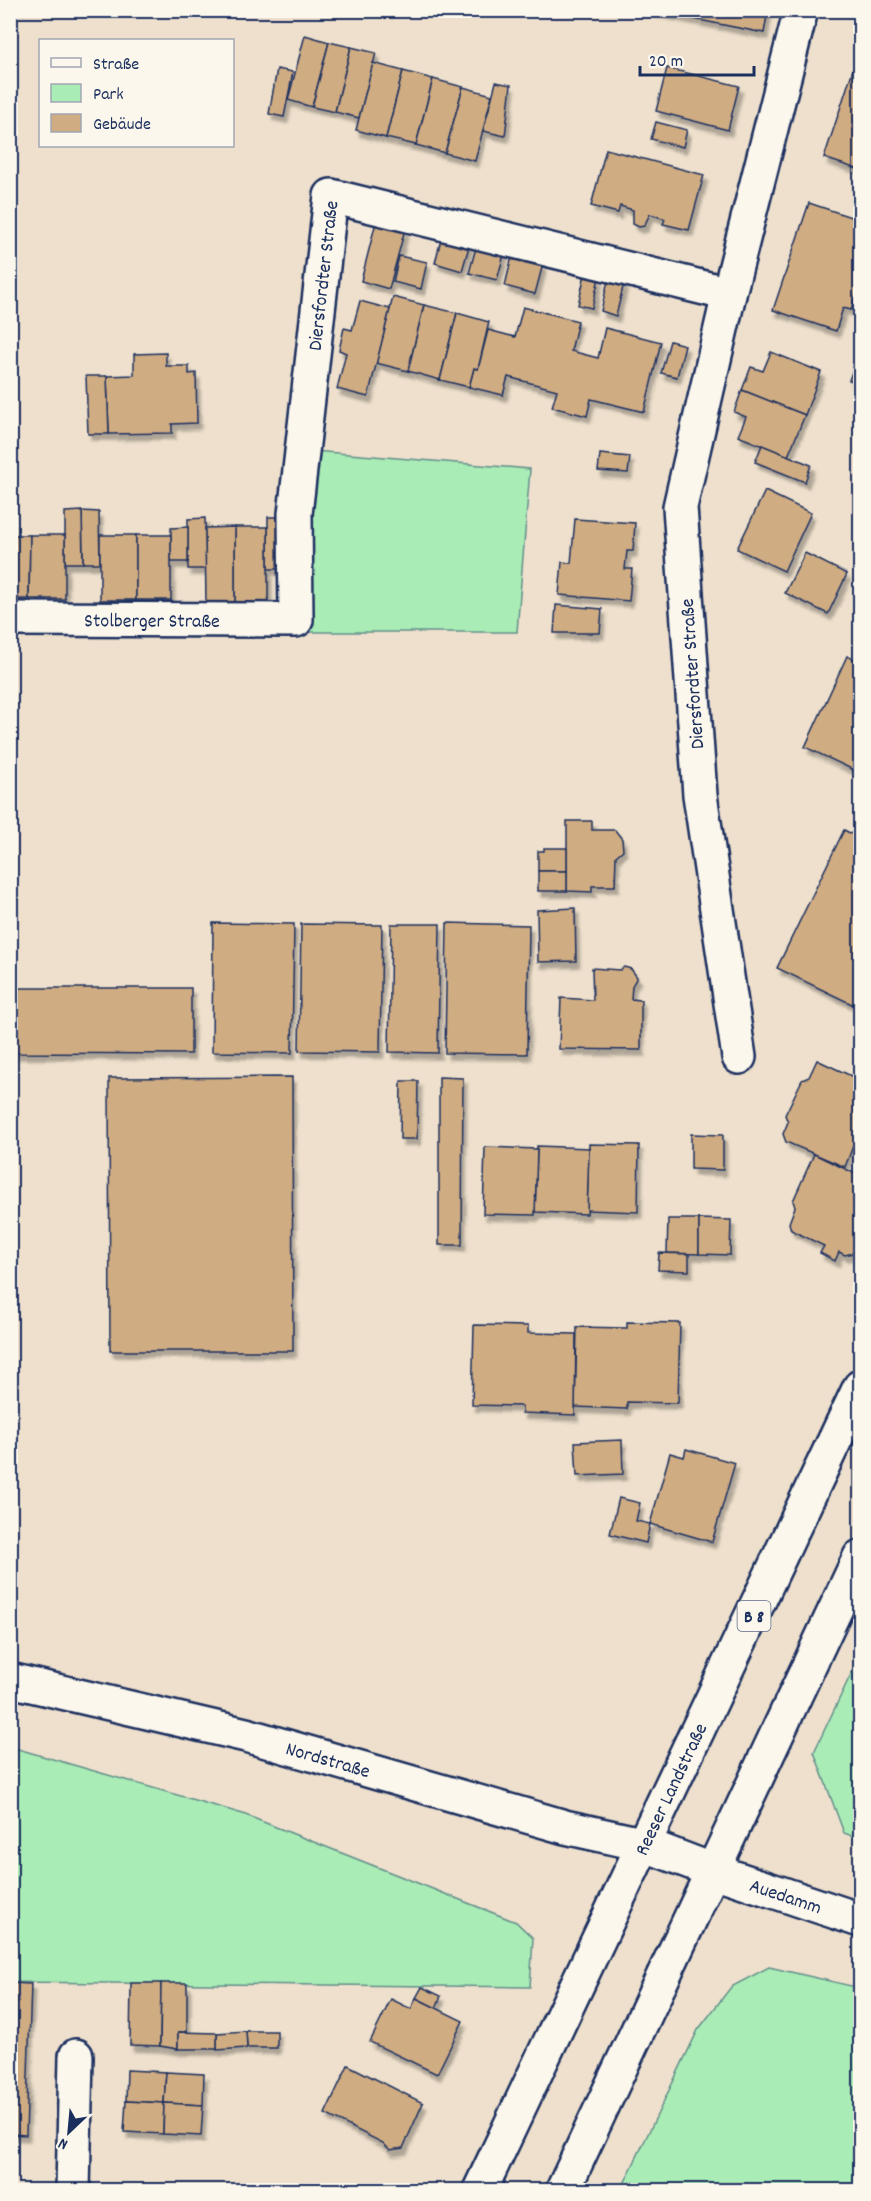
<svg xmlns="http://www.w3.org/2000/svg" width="871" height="2201" viewBox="0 0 871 2201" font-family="Dekko,sans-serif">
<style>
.green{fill:#aaecb6;stroke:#628e8a;stroke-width:1.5}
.building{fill:#d0ac82;stroke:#1b2f5e;stroke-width:1.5;filter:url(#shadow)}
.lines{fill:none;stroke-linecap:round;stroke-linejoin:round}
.street-casing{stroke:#1b2f5e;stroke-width:38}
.secondary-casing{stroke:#1b2f5e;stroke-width:38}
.primary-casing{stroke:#1b2f5e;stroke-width:38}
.street{stroke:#fbf7ec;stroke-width:33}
.secondary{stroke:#fbf7ec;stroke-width:33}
.primary{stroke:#fbf7ec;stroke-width:33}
.labels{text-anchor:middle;stroke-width:6;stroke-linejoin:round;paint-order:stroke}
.shield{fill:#fbf7ec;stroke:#5e6b89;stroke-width:1.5}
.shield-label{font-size:18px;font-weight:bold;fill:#1b2f5e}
.street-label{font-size:20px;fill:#1b2f5e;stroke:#fbf7ec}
</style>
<defs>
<filter id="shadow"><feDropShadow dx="3.5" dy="6" stdDeviation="1.5" flood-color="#0004"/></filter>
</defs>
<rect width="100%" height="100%" fill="#eee0cc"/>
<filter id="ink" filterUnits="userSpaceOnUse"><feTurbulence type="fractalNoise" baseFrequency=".0167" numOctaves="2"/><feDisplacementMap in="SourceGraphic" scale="12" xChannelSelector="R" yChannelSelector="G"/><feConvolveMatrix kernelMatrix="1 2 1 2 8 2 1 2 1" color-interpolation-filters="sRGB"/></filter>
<g filter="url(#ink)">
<!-- green -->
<g class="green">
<path d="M313,451L530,469L517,632H309V476Z"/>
<path d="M860,1655V1839L844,1833L814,1752Z"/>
<path d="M11,1747L243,1814L516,1922L533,1938L530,1987L11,1982Z"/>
<path d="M769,1967L860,1988V2190H617H621L698,2030L731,1987Z"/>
</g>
<!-- building -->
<g class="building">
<path d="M649,10H768L764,33Z"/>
<path d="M305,35L329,42L312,107L288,100Z"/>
<path d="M329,42L351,47L335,112L312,107Z"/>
<path d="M351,47L376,53L359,118L335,112Z"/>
<path d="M858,54L860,55V170L824,158Z"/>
<path d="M373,63L403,71L386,138L356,130Z"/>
<path d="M667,68L739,86L728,130L656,111Z"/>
<path d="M277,69L293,72L284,117L269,114Z"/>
<path d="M403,71L433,79L416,145L386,138Z"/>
<path d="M433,79L463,87L445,153L416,145Z"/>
<path d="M496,82L511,85L505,136L483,131Z"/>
<path d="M463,87L492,95L475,161L445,153Z"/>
<path d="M656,122L687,130L683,147L651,139Z"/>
<path d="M606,149L704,175L689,230L663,224L665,219L650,214L644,226L639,227L633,224V210L620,206L618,213L591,206Z"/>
<path d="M809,203L860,220V282L851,310L843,308L836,331L773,310Z"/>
<path d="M376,222L405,229L389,289L361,281Z"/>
<path d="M442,235L470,243L462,271L435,263Z"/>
<path d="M477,244L505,251L497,280L469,273Z"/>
<path d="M399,256L427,262L421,289L393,282Z"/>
<path d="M512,256L543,264L535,294L505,286Z"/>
<path d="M585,274L599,278L592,308L578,305Z"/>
<path d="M608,280L624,283L616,316L601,311Z"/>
<path d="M393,297L424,305L408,371L376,363Z"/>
<path d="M360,301L390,309L368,397L337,389L346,353L339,350L344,328L352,330Z"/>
<path d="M424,305L457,313L440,380L408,371Z"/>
<path d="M523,307L578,321L571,351L598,358L605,328L661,342L644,412L591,399L587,416L552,407L557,390L508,377L503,395L469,387L474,368L478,369L488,330L515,337Z"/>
<path d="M457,313L489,322L478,369L474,368L469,387L440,380Z"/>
<path d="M670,341L685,345L677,377L661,373Z"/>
<path d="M771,352L821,372L805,415L742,390L751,367L763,371Z"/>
<path d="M166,353V366H189V374L196,373L197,423L172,424V433L109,434L107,376L134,375V354Z"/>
<path d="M855,364L860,366V384L849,380Z"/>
<path d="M86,376H107L109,434H88Z"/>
<path d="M742,390L805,415L788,456L738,436L746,417L734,412Z"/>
<path d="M762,445L811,465L805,482L755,462Z"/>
<path d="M600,454L630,457L628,473L598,471Z"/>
<path d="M765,491L811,513L784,571L737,549Z"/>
<path d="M82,511L99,512L100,563H83Z"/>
<path d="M82,511L83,563H65V512Z"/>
<path d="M268,517H284L285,569H268Z"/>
<path d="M205,518L206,569H188V519Z"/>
<path d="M575,519L635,523L633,551H627L625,569H632L629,601L559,595L562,562L571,563Z"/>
<path d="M188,527V562H171V528Z"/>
<path d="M235,527H268V605L235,606Z"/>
<path d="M235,527V606L206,605L205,528Z"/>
<path d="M10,535H30L29,599H10Z"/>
<path d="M30,535H65V599H29Z"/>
<rect x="100" y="535" width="36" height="65"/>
<rect x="136" y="535" width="35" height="65"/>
<path d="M805,553L847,574L828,614L785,593Z"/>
<path d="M556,605L602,609L600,633H554Z"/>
<path d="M847,656L860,662V773L805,747Z"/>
<path d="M567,821H592V830H615L622,839L623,850L616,856L615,886H592V892L567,891Z"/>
<path d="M844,830L860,838V1008L777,968Z"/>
<path d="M544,848H567V871H538V851H544Z"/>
<rect x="538" y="871" width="29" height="20"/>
<path d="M575,908L576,961L538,962L537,910Z"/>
<path d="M213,923L294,924L292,1053L212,1052Z"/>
<path d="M447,923L529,925L527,1054L445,1053Z"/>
<path d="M301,924L382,925L380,1052L299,1051Z"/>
<path d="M391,924H440L438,1053L389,1052Z"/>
<path d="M624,967L631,969L637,977L632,986L631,999L641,1000V1050L559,1049L561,998L593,1000L592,968L620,970Z"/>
<path d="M10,988H191V1054L10,1053Z"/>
<path d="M817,1060L860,1080V1128L845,1167L786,1142L783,1134L788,1122L785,1115L802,1080L809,1077Z"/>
<path d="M292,1077L293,1351H110L109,1078Z"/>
<path d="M439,1077L463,1078L462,1245H439Z"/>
<path d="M401,1081H418L417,1139H400Z"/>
<path d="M691,1134L723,1135V1170L691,1169Z"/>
<path d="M589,1144L639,1145L638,1212L587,1210Z"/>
<path d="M537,1146L589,1148L587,1214L535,1212Z"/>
<path d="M485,1147L537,1149L535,1215L483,1214Z"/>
<path d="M814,1154L860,1176V1238L853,1253L845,1255L839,1252L835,1261L820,1253L824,1246L791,1230L789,1223L795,1207L793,1201Z"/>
<path d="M668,1219H699V1254L667,1253Z"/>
<path d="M699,1219L731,1220L730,1255L699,1254Z"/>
<path d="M659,1253L689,1254V1271L658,1270Z"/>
<path d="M627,1322L680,1323L678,1403L627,1402V1409L575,1407L577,1327L627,1328Z"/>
<path d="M474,1325L528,1326V1333L576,1334L575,1415L522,1413V1406L472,1405Z"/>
<path d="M622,1440L623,1474L577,1476L575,1442Z"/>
<path d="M686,1449L735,1463L712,1542L650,1524L670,1453L684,1457Z"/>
<path d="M619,1498L640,1503L636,1521L650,1524L646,1543L610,1534Z"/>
<path d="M10,1983L31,1984L26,2135L10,2134Z"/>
<path d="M131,1983H161L160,2046L130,2045Z"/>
<path d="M161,1983H187V2032H178V2049L160,2046Z"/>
<path d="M422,1987L441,1996L436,2008L416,1998Z"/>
<path d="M416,1998L463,2021L437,2074L370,2042L391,1999L411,2009Z"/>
<path d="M246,2031H277V2048H247Z"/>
<path d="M246,2031L247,2048L217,2050V2033Z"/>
<path d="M178,2032L217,2033V2049H178Z"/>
<path d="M348,2065L423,2103L403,2148L390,2150L383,2143L325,2114Z"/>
<path d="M127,2070L166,2072L164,2103L126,2101Z"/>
<path d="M166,2072L204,2074L203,2105L164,2103Z"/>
<path d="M126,2101L164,2103L163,2134L124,2132Z"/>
<path d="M164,2103L203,2105L201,2136L163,2134Z"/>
</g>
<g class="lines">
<defs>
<g id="street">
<path id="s1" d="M10,619L296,620L295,514L331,196L729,294"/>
<path d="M739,1057L700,795L680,507L729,294L801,10"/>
<path d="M73,2190L76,2056"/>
</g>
<g id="secondary">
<path id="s2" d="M10,1680L246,1735L565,1827L646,1845"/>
<path id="s3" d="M714,1871L860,1920"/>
</g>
<g id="primary">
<path d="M646,1845L714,1871"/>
<path id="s4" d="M480,2190L860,1387"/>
<path d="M563,2190L860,1557"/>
</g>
</defs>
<!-- street casing -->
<use href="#street" class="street-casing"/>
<!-- secondary casing -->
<use href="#secondary" class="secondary-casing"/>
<!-- primary casing -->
<use href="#primary" class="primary-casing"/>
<!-- street -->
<use href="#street" class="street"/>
<!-- secondary -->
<use href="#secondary" class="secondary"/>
<!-- primary -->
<use href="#primary" class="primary"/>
</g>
</g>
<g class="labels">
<!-- shield labels -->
<rect class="shield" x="737.5" y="1601" width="33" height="30" rx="4.5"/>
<g class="shield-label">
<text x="754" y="1622">B 8</text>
</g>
<!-- street labels -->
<g class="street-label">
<text dy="7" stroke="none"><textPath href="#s1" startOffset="632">Diersfordter Straße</textPath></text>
<text dy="7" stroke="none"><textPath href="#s1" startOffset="142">Stolberger Straße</textPath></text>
<text transform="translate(691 674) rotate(-94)" y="7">Diersfordter Straße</text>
<text dy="7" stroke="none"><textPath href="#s2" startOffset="328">Nordstraße</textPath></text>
<text dy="7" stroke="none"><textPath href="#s4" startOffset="444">Reeser Landstraße</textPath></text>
<text dy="7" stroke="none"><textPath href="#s3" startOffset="76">Auedamm</textPath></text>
</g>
</g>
<!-- margin -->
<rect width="871" height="2201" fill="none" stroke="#fbf7ec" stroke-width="36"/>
<rect x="18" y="18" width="835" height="2165" fill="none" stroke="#1b2f5e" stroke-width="2" filter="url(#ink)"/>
<!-- legend -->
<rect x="39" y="39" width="195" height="108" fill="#fbf7ec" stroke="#a1a7b3" stroke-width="1.5"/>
<rect x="51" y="58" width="30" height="9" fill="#fbf7ec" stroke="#a1a7b3" stroke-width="1.5"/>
<text x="93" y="69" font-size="18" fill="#1b2f5e">Straße</text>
<rect x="51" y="84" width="30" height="18" fill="#aaecb6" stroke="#a1a7b3" stroke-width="1.5"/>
<text x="93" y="99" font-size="18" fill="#1b2f5e">Park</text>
<rect x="51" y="114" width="30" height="18" fill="#d0ac82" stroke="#a1a7b3" stroke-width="1.5"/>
<text x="93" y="129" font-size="18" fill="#1b2f5e">Gebäude</text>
<!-- north arrow -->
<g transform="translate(69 2132) rotate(206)" stroke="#fbf7ec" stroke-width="4.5" paint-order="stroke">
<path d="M0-4.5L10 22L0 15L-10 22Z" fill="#1b2f5e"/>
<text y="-9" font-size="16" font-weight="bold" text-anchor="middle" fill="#1b2f5e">N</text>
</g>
<!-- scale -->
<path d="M640 66v9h114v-9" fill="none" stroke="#1b2f5e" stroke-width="3"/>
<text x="649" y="66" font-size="18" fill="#1b2f5e" stroke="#fbf7ec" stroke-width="4.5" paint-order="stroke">20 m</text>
</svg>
